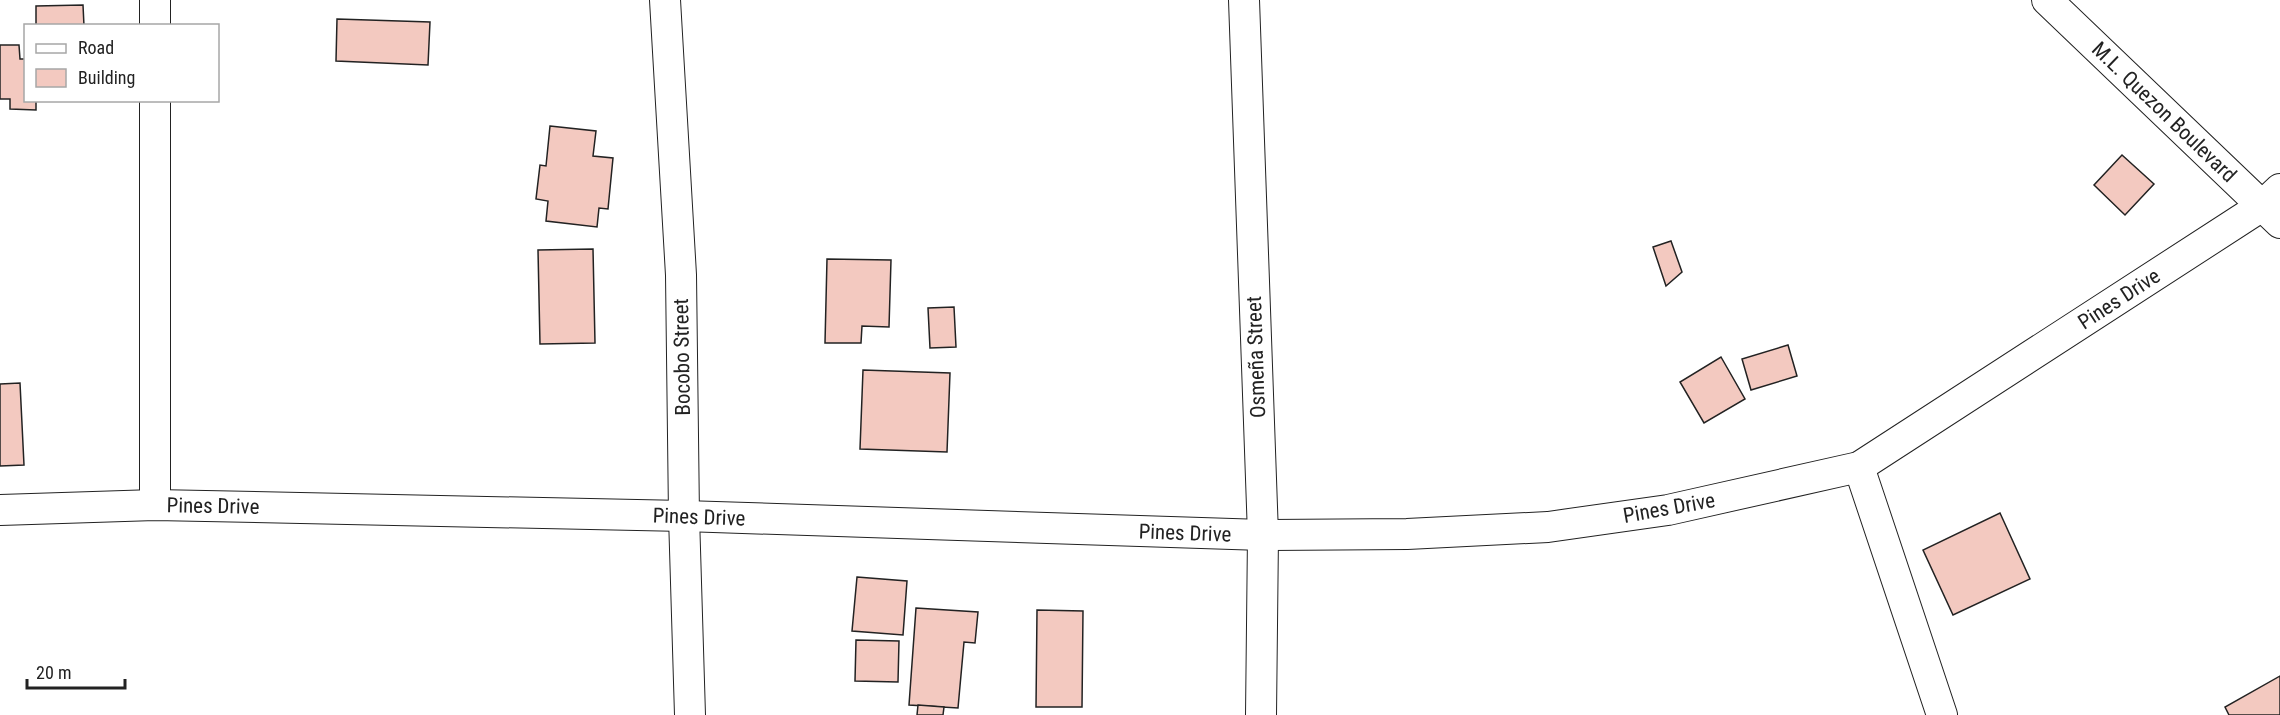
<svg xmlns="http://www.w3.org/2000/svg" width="2280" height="715" viewBox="0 0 2280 715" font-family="'Roboto Condensed',sans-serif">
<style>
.building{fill:#f3c9c0;stroke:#222;stroke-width:1.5}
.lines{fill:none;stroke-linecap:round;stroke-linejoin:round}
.street-casing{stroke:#222;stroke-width:32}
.street{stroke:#fff;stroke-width:30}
.labels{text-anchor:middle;stroke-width:4.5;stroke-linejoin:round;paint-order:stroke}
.street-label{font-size:21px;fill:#222;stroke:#fff}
</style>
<rect width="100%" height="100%" fill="#fff"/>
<!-- building -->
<g class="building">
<path d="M83,5L84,26H36V6Z"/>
<path d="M337,19L430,22L428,65L336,61Z"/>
<path d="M0,45H19L20,59H26V100H36V110L10,109V99H0Z"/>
<path d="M550,126L596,131L593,156L613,158L608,209L599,208L597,227L546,221L548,201L536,199L540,165L546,166Z"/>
<path d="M2122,155L2154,184L2125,215L2094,185Z"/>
<path d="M1671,241L1682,272L1666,286L1653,247Z"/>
<path d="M593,249L595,343L540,344L538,250Z"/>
<path d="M827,259L891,260L889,327L862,326L861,343H825Z"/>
<path d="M954,307L956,347L930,348L928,308Z"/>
<path d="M1788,345L1797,376L1751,390L1742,359Z"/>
<path d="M1721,357L1745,399L1704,423L1680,382Z"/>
<path d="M863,370L950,373L947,452L860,449Z"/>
<path d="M20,383L24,465L0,466V384Z"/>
<path d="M2000,513L2030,579L1953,615L1923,550Z"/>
<path d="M857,577L907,581L903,635L852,631Z"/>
<path d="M916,608L978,612L975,643L964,642L958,708L909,705Z"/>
<path d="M1037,610L1083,611L1082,707H1036Z"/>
<path d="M856,640L899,641L898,682L855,681Z"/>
<path d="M2280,676V715H2229L2225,707Z"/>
<path d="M918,705L944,707L943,715H917Z"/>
</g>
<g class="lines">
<defs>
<g id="street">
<path d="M155,0V26"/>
<path d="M665,0L681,275L684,516L690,715"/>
<path d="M1244,0L1263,535L1261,715"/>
<path d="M2047,0L2280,223"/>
<path d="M155,100V505"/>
<path d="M1859,467L1942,715"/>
<path d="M0,510L155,505L684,516L1263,535L1407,534L1548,527L1668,510L1859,467L2262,206L2280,189"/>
</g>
</defs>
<!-- street casing -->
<use href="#street" class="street-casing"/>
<!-- street -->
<use href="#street" class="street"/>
</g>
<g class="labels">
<!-- street labels -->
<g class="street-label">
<text transform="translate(2164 112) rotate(44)" y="7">M.L. Quezon Boulevard</text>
<text transform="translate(2119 299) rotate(-33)" y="7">Pines Drive</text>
<text transform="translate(682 357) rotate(-91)" y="7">Bocobo Street</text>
<text transform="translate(1256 357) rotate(-92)" y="7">Osmeña Street</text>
<text transform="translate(213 506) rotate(1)" y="7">Pines Drive</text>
<text transform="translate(1669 508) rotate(-10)" y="7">Pines Drive</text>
<text transform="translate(699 517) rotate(2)" y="7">Pines Drive</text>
<text transform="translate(1185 533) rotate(2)" y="7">Pines Drive</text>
</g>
</g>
<!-- legend -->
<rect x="24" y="24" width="195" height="78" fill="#ffffff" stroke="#a7a7a7" stroke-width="1.5"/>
<rect x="36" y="44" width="30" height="9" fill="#ffffff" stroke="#a7a7a7" stroke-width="1.5"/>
<text x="78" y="54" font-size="18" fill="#222222">Road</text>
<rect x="36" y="69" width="30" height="18" fill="#f3c9c0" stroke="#a7a7a7" stroke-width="1.5"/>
<text x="78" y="84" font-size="18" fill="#222222">Building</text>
<!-- scale -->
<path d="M27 679v9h98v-9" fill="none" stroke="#222222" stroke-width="3"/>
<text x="36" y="679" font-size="18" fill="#222222" stroke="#ffffff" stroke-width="4.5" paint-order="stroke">20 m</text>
</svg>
